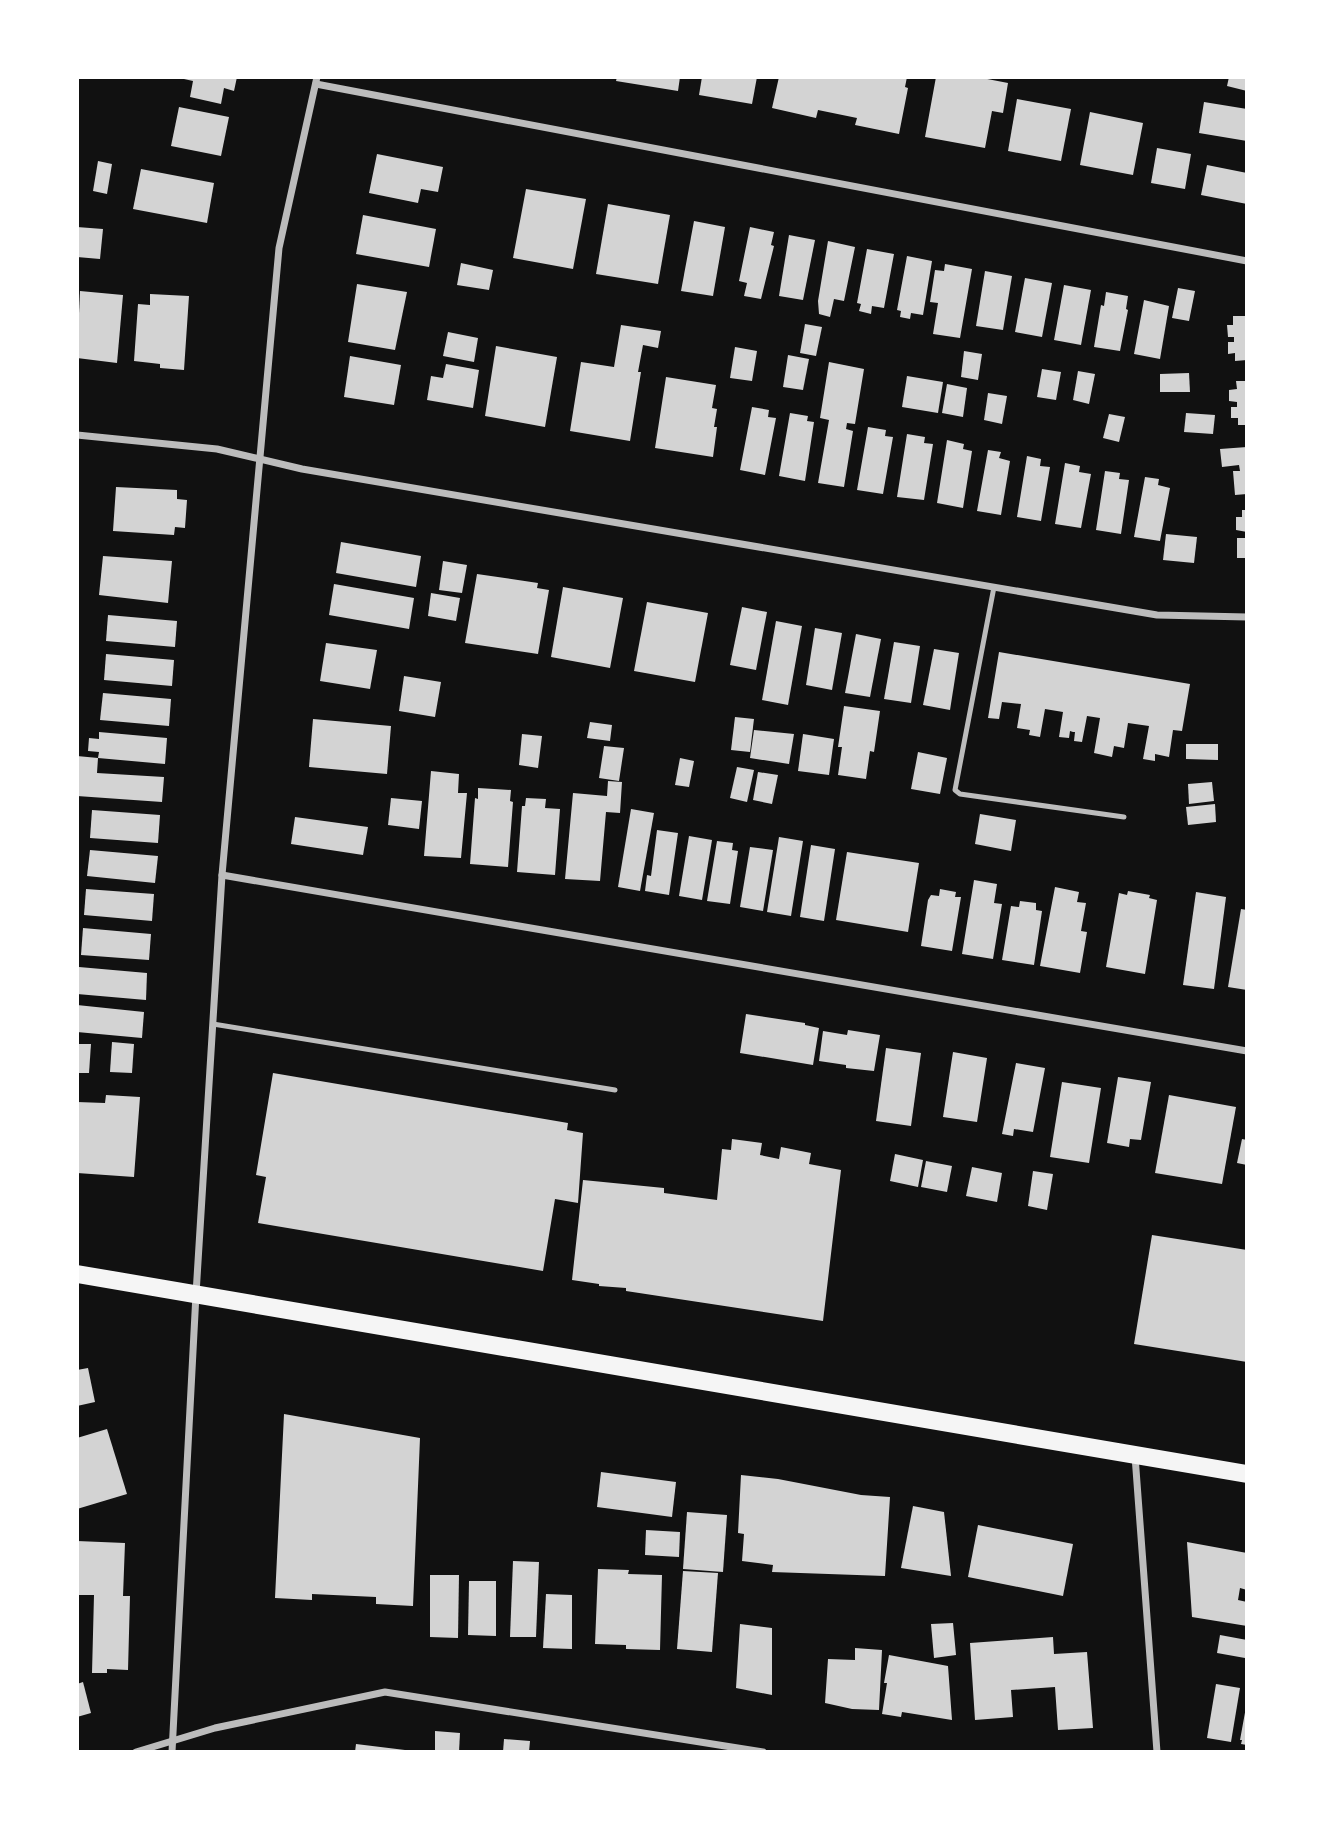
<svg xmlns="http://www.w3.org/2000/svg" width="1324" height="1829" viewBox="0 0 1324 1829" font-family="Raleway,sans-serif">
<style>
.building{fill:#d3d3d3}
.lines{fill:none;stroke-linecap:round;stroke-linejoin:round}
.service{stroke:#bcbcbc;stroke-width:5}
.minor{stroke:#bcbcbc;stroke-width:7}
.primary{stroke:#f5f5f5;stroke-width:18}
</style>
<rect width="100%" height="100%" fill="#111"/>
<!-- building -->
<g class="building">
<path d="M185,77H237L234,91L224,88L221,104L190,97L193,81L184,79Z"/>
<path d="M617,77H680L678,91L616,81Z"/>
<path d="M702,77H757L752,104L699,95Z"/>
<path d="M779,77H907L905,87L908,88L899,134L855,125L857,118L818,110L816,118L772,108Z"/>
<path d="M936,77H977L1008,83L1003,113L992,111L985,148L925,137Z"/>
<path d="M1229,77H1247V91L1227,86Z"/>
<path d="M1017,99L1071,109L1061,161L1008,151Z"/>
<path d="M1204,102L1247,109V141L1199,133Z"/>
<path d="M179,107L229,117L221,156L171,146Z"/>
<path d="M1090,112L1143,123L1133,175L1080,165Z"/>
<path d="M1157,148L1191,154L1185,189L1151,183Z"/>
<path d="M377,154L443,167L438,192L421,189L418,203L369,193Z"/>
<path d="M98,161L112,164L107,194L93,191Z"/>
<path d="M1207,165L1247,173V204L1201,195Z"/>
<path d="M141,169L214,183L207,223L133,209Z"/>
<path d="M526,189L586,199L573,269L513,258Z"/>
<path d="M608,204L670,215L658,284L596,274Z"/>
<path d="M363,215L436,229L429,267L356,254Z"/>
<path d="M694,221L725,227L713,296L681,291Z"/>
<path d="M77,227L103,229L100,259L77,257Z"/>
<path d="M750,227L774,232L771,245L774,246L761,299L744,296L747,283L739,281Z"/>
<path d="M789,235L815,240L803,300L779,296Z"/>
<path d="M828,241L855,247L844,301L834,299L830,317L819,314L818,301Z"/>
<path d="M867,249L894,254L884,308L872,306L871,314L859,311L861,304L857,303Z"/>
<path d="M907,256L932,261L923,315L911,313L910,319L900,317L901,311L897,310Z"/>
<path d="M461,263L493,270L489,290L457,285Z"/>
<path d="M945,264L972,269L960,338L933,334L938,303L930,302L935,270L944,271Z"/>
<path d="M985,271L1012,276L1003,330L976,326Z"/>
<path d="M1025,278L1052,283L1042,337L1015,332Z"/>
<path d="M357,284L407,292L395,350L348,342Z"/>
<path d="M1064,285L1091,290L1081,345L1054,340Z"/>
<path d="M1178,288L1195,291L1189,321L1172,318Z"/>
<path d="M80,291L123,295L117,363L77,358Z"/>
<path d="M1106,292L1128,296L1126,309L1128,310L1120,351L1094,347L1101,305L1104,306Z"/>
<path d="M150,294L189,296L184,370L160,368V364L134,361L138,304L150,305Z"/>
<path d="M1144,300L1169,306L1160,359L1134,354Z"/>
<path d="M1233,316H1247V360L1235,361V353L1228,354V342H1234V337H1228L1227,325H1233Z"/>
<path d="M805,324L822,327L816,356L800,353Z"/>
<path d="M621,325L661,331L658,348L643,345L638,372H641L630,441L570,431L581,362L614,367Z"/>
<path d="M448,332L478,338L474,362L443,356Z"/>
<path d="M496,346L557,357L545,427L485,416Z"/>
<path d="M735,347L757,351L752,381L730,378Z"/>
<path d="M964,351L982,354L978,380L961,377Z"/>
<path d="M788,355L809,359L803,390L783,387Z"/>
<path d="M350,356L401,365L394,405L344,397Z"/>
<path d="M829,362L864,369L855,424L847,423L846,429L853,431L844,487L818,483L829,420L820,418Z"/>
<path d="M446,364L479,370L473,408L427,400L431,376L443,378Z"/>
<path d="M1042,369L1061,372L1056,400L1037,397Z"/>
<path d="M1078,371L1095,374L1089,404L1073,400Z"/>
<path d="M1189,373L1190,392H1160V374Z"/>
<path d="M907,376L943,382L938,413L902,407Z"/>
<path d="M666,377L716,385L712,408L717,409L714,427H717L713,457L655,448Z"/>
<path d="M1236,381H1247V425H1238V418H1231V407H1237V402L1229,401V390L1237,389Z"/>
<path d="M947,384L967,388L963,417L942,413Z"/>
<path d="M988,393L1007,396L1002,424L984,420Z"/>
<path d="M752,407L769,410L768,417L776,418L765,475L740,470Z"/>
<path d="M790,413L808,416L807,421L814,422L805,481L779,476Z"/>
<path d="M1186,413L1215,415L1213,434L1184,432Z"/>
<path d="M1109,414L1125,417L1119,442L1103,438Z"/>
<path d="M868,427L886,430L885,436L893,437L883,494L857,490Z"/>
<path d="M907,434L925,437L924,443L933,444L924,500L897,497Z"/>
<path d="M947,440L964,444L963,449L972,451L963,508L937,503Z"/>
<path d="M1247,447V494L1235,495L1233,471H1240L1239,465L1222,467L1220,449Z"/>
<path d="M988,450L1001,452L999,458L1010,461L1001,515L977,511Z"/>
<path d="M1027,456L1041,459L1040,466L1050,467L1041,521L1017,517Z"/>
<path d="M1065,463L1080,466L1079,472L1091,474L1081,528L1055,524Z"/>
<path d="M1105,471L1120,473L1119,479L1129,480L1121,534L1096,530Z"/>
<path d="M1145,477L1159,479L1158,485L1170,488L1160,541L1134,537Z"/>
<path d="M116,487L177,490V499L187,500L185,528L175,527L174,535L113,531Z"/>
<path d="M1242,510H1247V532L1236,530V517H1242Z"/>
<path d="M1166,534L1197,537L1194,563L1163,560Z"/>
<rect x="1237" y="538" width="10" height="20"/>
<path d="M341,542L421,556L416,587L336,573Z"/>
<path d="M103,556L172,561L168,603L99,595Z"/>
<path d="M443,561L467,565L462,593L439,590Z"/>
<path d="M477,574L538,583L537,588L549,590L538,654L465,643Z"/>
<path d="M334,584L414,598L409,629L329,615Z"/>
<path d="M563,587L623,598L610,668L551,657Z"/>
<path d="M431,593L460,598L456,621L428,616Z"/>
<path d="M647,602L708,613L695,682L634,671Z"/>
<path d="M742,607L767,612L756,670L730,665Z"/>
<path d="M108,615L177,621L175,647L106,641Z"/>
<path d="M776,621L802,626L788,705L762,700Z"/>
<path d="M815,628L842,633L832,690L806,685Z"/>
<path d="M856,634L881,639L870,697L845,693Z"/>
<path d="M894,642L920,646L911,703L884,699Z"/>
<path d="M326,643L377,650L370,689L320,681Z"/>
<path d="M934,649L959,653L950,710L923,705Z"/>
<path d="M999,652L1190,684L1182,731L1173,730L1169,757L1155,754V761L1143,759L1149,726L1128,723L1124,748L1114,746L1112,757L1094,753L1100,718L1087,716L1082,742L1074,741L1075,732H1073L1070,731L1069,738L1059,737L1063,712L1045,709L1040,737L1029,735L1030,730L1017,728L1021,704L1002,702L999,719L988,718Z"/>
<path d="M106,654L174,660L172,686L104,680Z"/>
<path d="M404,676L441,682L435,717L399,711Z"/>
<path d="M103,693L171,699L169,726L100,720Z"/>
<path d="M844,706L880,711L874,752L870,751L866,779L838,775L842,747H838Z"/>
<path d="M735,717L754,719L750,752L731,750Z"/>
<path d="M313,719L391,726L387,774L309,767Z"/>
<path d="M590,722L612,725L610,741L587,738Z"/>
<path d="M754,730L794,734L789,764L750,758Z"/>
<path d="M99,732L167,738L165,764L98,758L99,752L88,751L89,738L99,739Z"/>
<path d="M522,734L542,736L538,768L519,765Z"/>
<path d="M803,734L834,739L829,775L798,771Z"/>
<path d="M1186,744H1218V760L1186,759Z"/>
<path d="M604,746L624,748L619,781L599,778Z"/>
<path d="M918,752L947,758L940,794L911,789Z"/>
<path d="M77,756L98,758L97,773L164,777L162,802L77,796Z"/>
<path d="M680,758L694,761L689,787L675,785Z"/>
<path d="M737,767L754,770L747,802L730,798Z"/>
<path d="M431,771L459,774L458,793H467L461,858L424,856Z"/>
<path d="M758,772L778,775L772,804L753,800Z"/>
<path d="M608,781L622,782L620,813L606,812L600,881L565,879L573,793L607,796Z"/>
<path d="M1212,782L1214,801L1189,804L1188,784Z"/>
<path d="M478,788L511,790L510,801L513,802L508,867L470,864L475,798L478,799Z"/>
<path d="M391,798L422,801L419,829L388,825Z"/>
<path d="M526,798L546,799L545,808L560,809L555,875L517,872L522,806H525Z"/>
<path d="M1215,804L1216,822L1188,825L1186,807Z"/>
<path d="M631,809L654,813L640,891L618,887Z"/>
<path d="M92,810L160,815L158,843L90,838Z"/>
<path d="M980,814L1016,820L1011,851L975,844Z"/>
<path d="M295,817L368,827L363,855L291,844Z"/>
<path d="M657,830L678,833L669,895L645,891L647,875L651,876Z"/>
<path d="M689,836L712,840L702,900L679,896Z"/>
<path d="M779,837L803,841L791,916L767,912Z"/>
<path d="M717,841L733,843L732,850L738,851L730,904L707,901Z"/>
<path d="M811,845L835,849L824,921L800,917Z"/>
<path d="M750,847L773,850L763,911L740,907Z"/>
<path d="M90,850L158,856L155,883L87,876Z"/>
<path d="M847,852L919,863L908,932L836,920Z"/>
<path d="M974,880L997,884L994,903L1002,904L993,959L962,954Z"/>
<path d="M1055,887L1079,892L1077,902L1086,903L1081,931L1087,932L1080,973L1040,966Z"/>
<path d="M86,889L154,894L152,921L84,915Z"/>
<path d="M940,889L956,892L955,897H961L952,951L921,946L928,900L931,895L939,896Z"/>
<path d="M1128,891L1150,895L1149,898L1157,900L1145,974L1106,967L1119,893L1127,895Z"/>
<path d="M1196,892L1226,897L1214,989L1183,985Z"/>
<path d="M1020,901L1036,903V910L1042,911L1034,965L1002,960L1011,906L1019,907Z"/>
<path d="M1241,909L1247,910V990L1228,987Z"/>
<path d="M83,928L151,934L149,960L81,955Z"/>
<path d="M79,967L147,973L146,1000L77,994Z"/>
<path d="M77,1005L144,1012L142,1038L77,1032Z"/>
<path d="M746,1014L805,1023V1025L819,1028L813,1065L740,1053Z"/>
<path d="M848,1030L880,1035L874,1071L846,1068V1065L819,1061L823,1031L847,1035Z"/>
<path d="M112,1042L134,1044L132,1073L110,1072Z"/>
<path d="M77,1044H91L89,1073H77Z"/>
<path d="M886,1048L921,1053L911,1126L876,1121Z"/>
<path d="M953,1052L987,1058L977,1122L943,1117Z"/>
<path d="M1016,1063L1045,1068L1033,1132L1014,1129L1013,1136L1002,1134Z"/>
<path d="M273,1073L568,1123L567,1130L583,1133L578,1203L555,1199L543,1271L258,1223L266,1177L256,1175Z"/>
<path d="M1118,1077L1151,1082L1141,1140L1130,1139L1129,1147L1107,1143Z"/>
<path d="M1062,1082L1101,1088L1089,1163L1050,1157Z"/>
<path d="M106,1095L140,1097L134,1177L77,1173V1102L105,1103Z"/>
<path d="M1169,1095L1236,1107L1222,1184L1155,1173Z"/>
<path d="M732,1139L762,1143L760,1155L779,1159L781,1147L811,1153L809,1164L841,1170L823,1321L626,1291V1288L599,1286V1284L572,1280L583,1180L664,1188V1193L717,1200L722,1149L731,1150Z"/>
<path d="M1242,1139L1247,1140V1165L1237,1163Z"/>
<path d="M895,1154L923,1160L918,1187L890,1181Z"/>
<path d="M926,1161L952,1166L947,1192L921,1187Z"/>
<path d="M972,1167L1002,1173L997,1202L966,1196Z"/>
<path d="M1033,1171L1053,1174L1047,1210L1028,1206Z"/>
<path d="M1152,1235L1247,1250V1362L1134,1344Z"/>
<path d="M88,1368L95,1402L77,1406V1370Z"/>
<path d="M284,1414L420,1438L413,1606L376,1604V1597L312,1594V1600L275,1598Z"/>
<path d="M107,1429L127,1494L77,1509V1438Z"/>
<path d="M601,1472L676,1482L672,1517L597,1507Z"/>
<path d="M741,1475L778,1479L861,1495L890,1497L885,1576L772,1572L773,1565L742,1561L744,1534L738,1533Z"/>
<path d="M913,1506L944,1512L951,1576L901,1568Z"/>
<path d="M687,1512L727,1515L723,1572L683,1569Z"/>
<path d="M978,1525L1073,1544L1063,1596L968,1577Z"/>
<path d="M646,1530L680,1532L679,1557L645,1555Z"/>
<path d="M77,1541L125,1543L123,1596H130L128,1670L107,1669V1673H92L94,1595H77Z"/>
<path d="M1187,1542L1247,1553V1590L1240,1588L1238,1600L1247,1602V1626L1192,1617Z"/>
<path d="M513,1561L539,1562L536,1637H510Z"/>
<path d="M598,1569L629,1570L628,1574L662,1575L660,1650L626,1649V1645L595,1644Z"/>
<path d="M683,1571L718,1573L712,1652L677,1649Z"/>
<path d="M430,1575H459L458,1638L430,1637Z"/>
<path d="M469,1581H496V1636L468,1635Z"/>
<path d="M546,1594L572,1595V1649L543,1648Z"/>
<path d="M953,1623L956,1655L934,1658L931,1624Z"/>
<path d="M740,1624L772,1628V1695L736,1688Z"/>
<path d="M1220,1635L1247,1640L1245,1658L1217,1653Z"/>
<path d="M1053,1637L1054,1654L1087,1652L1093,1728L1058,1730L1055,1687L1011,1690L1013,1717L975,1720L970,1643Z"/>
<path d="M855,1648L882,1650L879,1710L852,1709L825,1703L828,1659L855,1660Z"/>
<path d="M889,1655L948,1666L952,1720L902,1712L901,1717L882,1714L887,1683H884Z"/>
<path d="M83,1682L91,1713L77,1717V1684Z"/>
<path d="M1216,1684L1240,1688L1231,1742L1207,1738Z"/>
<path d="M1246,1707H1247V1745L1241,1744L1242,1740H1240Z"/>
<path d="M435,1731L460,1733L459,1752H435Z"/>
<path d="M504,1739L530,1741L529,1752H503Z"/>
<path d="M356,1744L405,1750L404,1752H355Z"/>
</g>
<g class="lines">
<!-- service -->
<g class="service">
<path d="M994,587L955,790L960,794L1124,817"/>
<path d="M213,1024L615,1090"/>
</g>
<!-- minor -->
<g class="minor">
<path d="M316,84L1247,261"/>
<path d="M77,435L217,449L302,469L1157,615L1247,617"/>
<path d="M222,875L1247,1051"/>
<path d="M1135,1456L1157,1752"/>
<path d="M136,1752L215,1728L385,1692L763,1752"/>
<path d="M172,1752L196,1294L222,875L279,248L317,77"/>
</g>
<!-- primary -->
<path class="primary" d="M77,1274L1247,1474"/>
</g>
<!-- border -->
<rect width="1324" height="1829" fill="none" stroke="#ffffff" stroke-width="158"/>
</svg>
